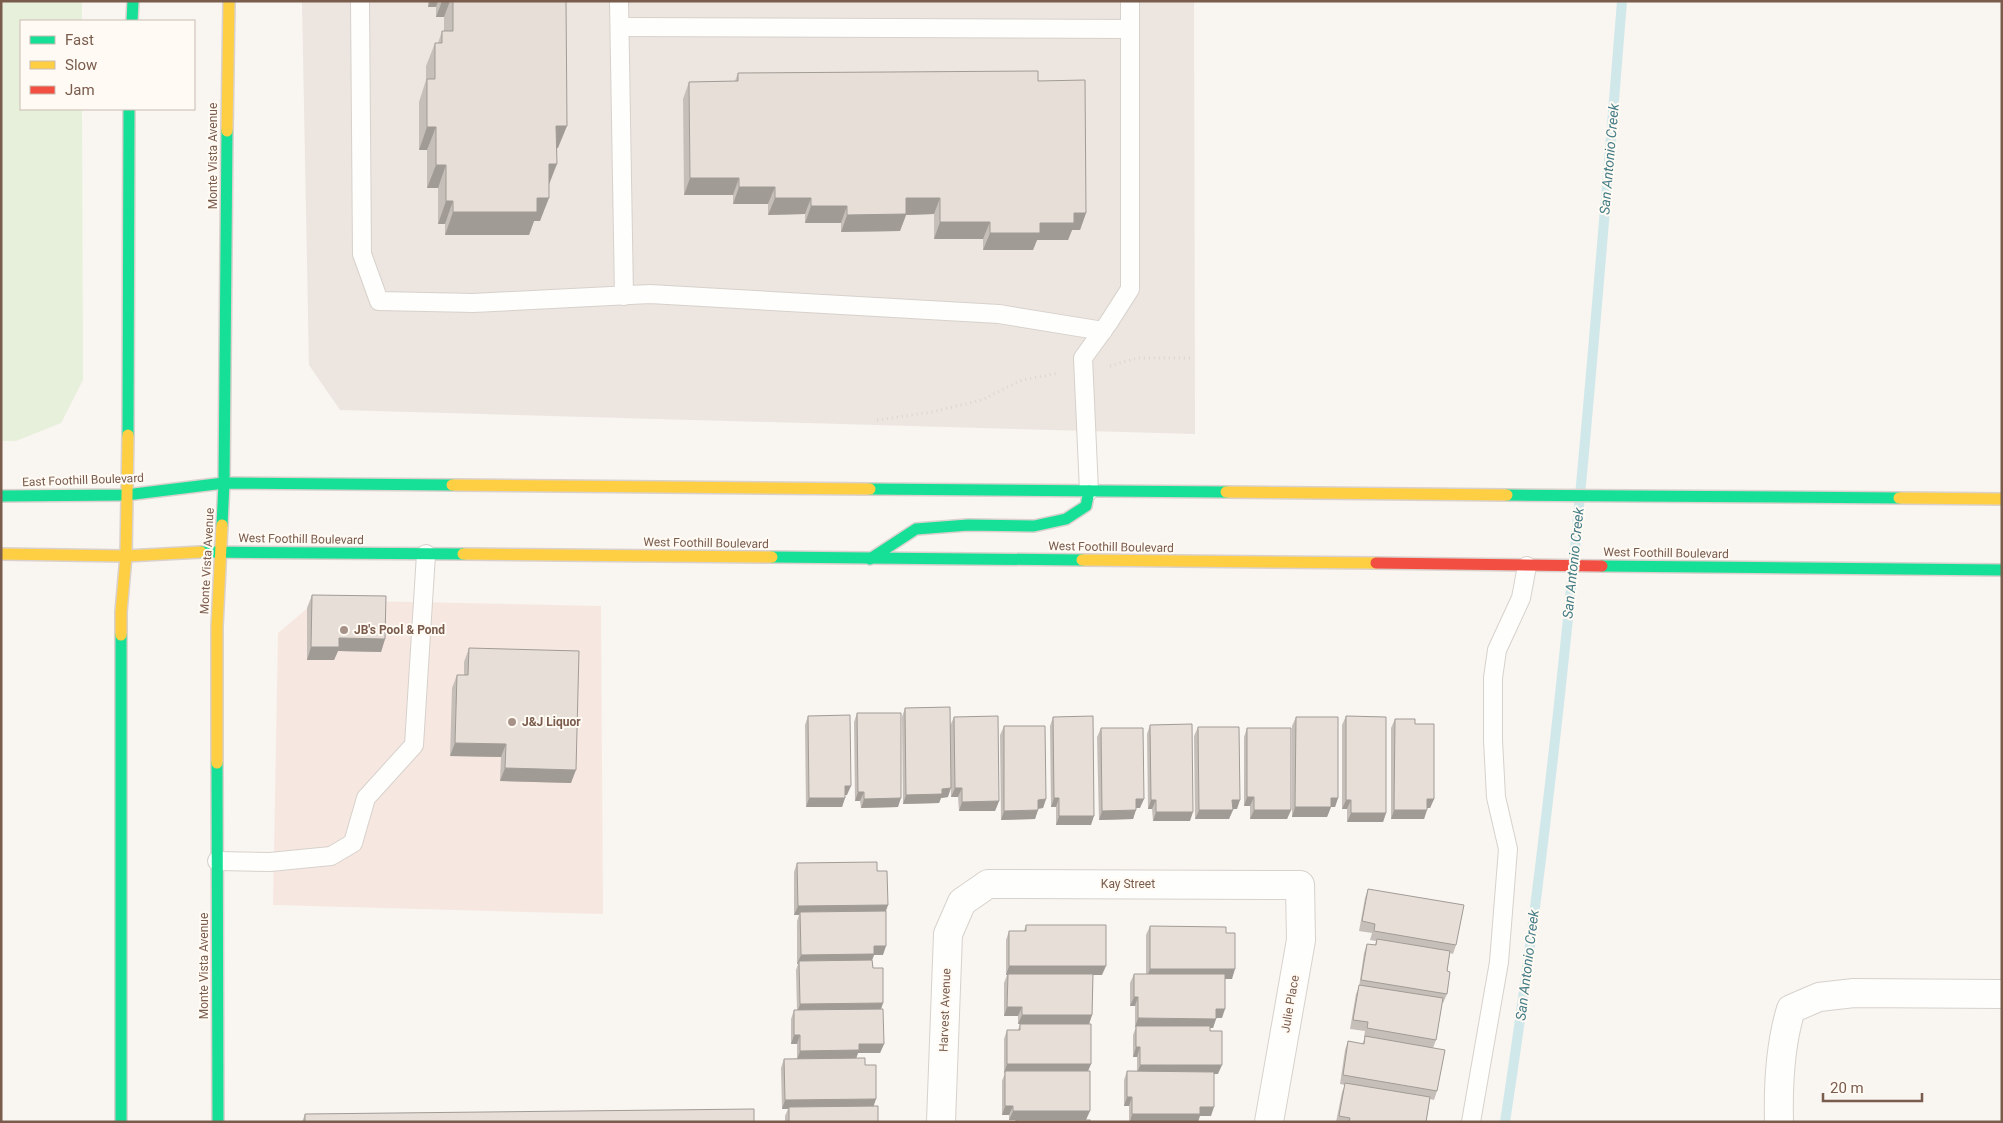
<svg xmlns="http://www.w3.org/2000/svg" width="2003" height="1123" viewBox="0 0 2003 1123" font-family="Roboto,sans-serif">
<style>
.commercial{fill:#f6e8e1}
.industrial{fill:#ede5e0}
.green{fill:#e7f0db}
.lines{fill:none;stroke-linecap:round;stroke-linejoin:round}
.stream{stroke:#d0e8ea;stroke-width:10}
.lane-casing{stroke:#d7d1cb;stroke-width:20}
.street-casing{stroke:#d7d1cb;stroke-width:30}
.fast-casing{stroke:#dad1cc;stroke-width:14}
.slow-casing{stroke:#dad1cc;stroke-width:14}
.jam-casing{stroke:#dad1cc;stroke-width:14}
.path{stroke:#dcd5d0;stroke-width:3;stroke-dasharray:1 4;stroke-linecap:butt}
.lane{stroke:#fefefd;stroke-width:18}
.street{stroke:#fefefd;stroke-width:28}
.fast{stroke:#16e098;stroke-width:11}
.slow{stroke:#ffcf43;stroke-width:11}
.jam{stroke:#f24e42;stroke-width:11}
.wall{fill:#c6bfb9}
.shaded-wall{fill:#a19b96}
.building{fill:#e6ded7;stroke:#a19b96}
.poi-dot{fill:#a69286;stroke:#fffaf3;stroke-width:2}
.labels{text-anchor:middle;stroke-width:4;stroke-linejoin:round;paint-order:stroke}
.street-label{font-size:12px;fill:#7a5c4d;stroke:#fffaf3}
.poi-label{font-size:12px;font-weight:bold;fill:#7a5c4d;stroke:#fffaf3;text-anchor:start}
.water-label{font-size:14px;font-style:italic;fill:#437c86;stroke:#fffaf3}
</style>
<rect width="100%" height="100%" fill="#f9f5f0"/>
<!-- commercial -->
<path class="commercial" d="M317,600L601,606L603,914L273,905L278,633Z"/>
<!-- industrial -->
<path class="industrial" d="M302,1H1194L1195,434L340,410L309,365Z"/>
<!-- green -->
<path class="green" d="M1,1H82V21H21V109H82L83,380L61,423L16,441H1Z"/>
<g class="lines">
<!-- stream -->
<path class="stream" d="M1505,1122C1562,750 1592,375 1622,1"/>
<defs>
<g id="lane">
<path d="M360,1L362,254L379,301L473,303L650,294L999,314L1103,331"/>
<path d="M619,1L624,296"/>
<path d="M620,27L1130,29"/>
<path d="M1089,491L1083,358L1109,322L1130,289V1"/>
<path d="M217,861L270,862L331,856L353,843L366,798L414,745L426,554"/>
<path d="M1471,1122L1499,962L1508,849L1496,797L1493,740V678L1497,650L1521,598L1527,566"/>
</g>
<g id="street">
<path d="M941,1122L948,934L962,902L988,884L1300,885L1301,940L1269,1122"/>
<path d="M1779,1122C1778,1084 1780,1045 1791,1009L1819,997L1854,993L2002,994"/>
</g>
<g id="fast">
<path d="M132,21L133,1"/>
<path d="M128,435L129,109"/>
<path d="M870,489L1226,492"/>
<path d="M1507,495L1899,498"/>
<path d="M1,496L126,495L224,483L452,485"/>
<path d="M222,525L224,483L227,131"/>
<path d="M201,552L463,554"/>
<path d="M772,557L1082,560"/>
<path d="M870,559L916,529L968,525L1034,526L1066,519L1086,506L1089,491"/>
<path d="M1602,566L2002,570"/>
<path d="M121,635V1122"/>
<path d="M217,763L218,1122"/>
</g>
<g id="slow">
<path d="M227,131L229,1"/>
<path d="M452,485L870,489"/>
<path d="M1226,492L1507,495"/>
<path d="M1899,498L2002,499"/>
<path d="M1,554L126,556L201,552"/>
<path d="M463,554L772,557"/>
<path d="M1082,560L1376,563"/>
<path d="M121,635V612L126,556L128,435"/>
<path d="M217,763V627L222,525"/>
</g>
<path id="jam" d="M1376,563L1602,566"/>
</defs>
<!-- lane casing -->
<use href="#lane" class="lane-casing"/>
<!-- street casing -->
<use href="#street" class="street-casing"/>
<!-- fast casing -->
<use href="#fast" class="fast-casing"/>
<!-- slow casing -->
<use href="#slow" class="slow-casing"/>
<!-- jam casing -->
<use href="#jam" class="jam-casing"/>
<!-- path -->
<g class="path">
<path d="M1110,366L1137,358H1191"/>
<path d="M877,420L932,412L982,400L1022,380L1059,373"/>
</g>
<!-- lane -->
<use href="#lane" class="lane"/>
<!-- street -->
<use href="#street" class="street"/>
<!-- fast -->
<use href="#fast" class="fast"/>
<!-- slow -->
<use href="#slow" class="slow"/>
<!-- jam -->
<use href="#jam" class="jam"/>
</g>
<!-- wall -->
<g class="wall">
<path d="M428,1H566L558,148H557L540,221H534L529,235H445V224H438V188H427V150H419V102L426,80V66L435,43H438L442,31H444V17H436V7H428Z"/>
<path d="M738,73L1038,81L1086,213L1080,230H1072L1068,240H1037L1033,250H983V239H934V214L906,215L900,231L841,232V223H805V214L768,215V204H733V195H684L683,99L689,82L735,81Z"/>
<path d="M312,595L385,639L381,652L338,651L334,660H307V608Z"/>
<path d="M469,648L571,783L500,781L501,757L450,756L452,688L457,675H464V662Z"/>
<path d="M905,708L948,797L941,798L939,803L903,804L902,717Z"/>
<path d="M857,713L898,807L861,808L860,801H855L854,722Z"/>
<path d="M808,716L847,795H845V798L842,807H806L805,725Z"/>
<path d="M1346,716L1386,813L1383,822H1347V809H1342V725Z"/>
<path d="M954,717L999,801L995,811H959L958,797H951L950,726Z"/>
<path d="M1053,717L1091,825H1056V807H1051L1050,726Z"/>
<path d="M1296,717L1338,798L1335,807H1331L1327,817H1292V726Z"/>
<path d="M1395,719L1415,724L1434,799L1430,808H1427L1424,819H1391V728Z"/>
<path d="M1150,725L1190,821H1153L1152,809H1148L1147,734Z"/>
<path d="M1004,726L1046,799L1043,808L1038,809L1035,819L1001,820L1000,735Z"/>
<path d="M1198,727L1237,809H1233L1229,819H1195L1194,736Z"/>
<path d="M1101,728L1140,808H1136L1133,819L1099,820L1097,737Z"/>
<path d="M1247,728L1291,810L1287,819H1250V806H1244V737Z"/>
<path d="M797,863L877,871L886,911L883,955H874L872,960L873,968L883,1003L881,1009L884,1044L880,1053H858L856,1058L865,1065L874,1106L878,1122H785V1116L788,1109H782L781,1068L784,1059H797V1044H791V1019L794,1010H797L796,970L798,964H797V921L799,915H794V872Z"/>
<path d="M1368,889L1456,945L1453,954L1450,953L1447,971V994L1443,1003H1442L1436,1040L1433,1048L1437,1091L1434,1100L1430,1099L1426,1122H1336L1342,1092L1345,1085L1340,1084L1345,1050L1348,1041L1362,1044L1365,1038L1364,1037L1365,1031L1350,1029L1356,994L1359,987L1364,953L1367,944L1375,945L1376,941L1370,940L1372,933L1359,931L1365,898Z"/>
<path d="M1026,925L1102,975H1093L1092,1015L1089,1024L1091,1064L1088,1071L1086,1120H1009V1115H1002V1081L1005,1073H1004V1039L1007,1030H1018L1020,1024H1018V1016H1004V983L1007,975H1006V940L1009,931H1024Z"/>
<path d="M1150,926L1226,933L1232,979H1225L1222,1018H1216L1213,1028H1210L1218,1074H1214L1211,1116H1200L1129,1122V1106H1124V1080L1127,1071H1137V1057H1133V1035L1136,1027H1135V1006H1130V983L1134,974H1146V935Z"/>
<path d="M305,1114L754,1122H302Z"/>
</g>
<!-- shaded-wall -->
<g class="shaded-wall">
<path d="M430,1H438L436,7H428Z"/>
<path d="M442,1H450L444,17H436Z"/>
<path d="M556,126H567L558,148H548Z"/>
<path d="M427,127H436L427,150H419Z"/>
<path d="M549,164H557L548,187Z"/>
<path d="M436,165H446L438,188H427Z"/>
<path d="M690,178H739L733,195H684Z"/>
<path d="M739,187H775L768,204H733Z"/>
<path d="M537,198H549L540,221H534L529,235H445L453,212Z"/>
<path d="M775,198H811L805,214L768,215Z"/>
<path d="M906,198H940L934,214L906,215L900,231L841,232L847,215Z"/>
<path d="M446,201H453L445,224H438Z"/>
<path d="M811,206H847L841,223H805Z"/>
<path d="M1074,213H1086L1080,230H1072L1068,240H1037L1033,250H983L990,233Z"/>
<path d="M940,222H990L983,239H934Z"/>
<path d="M339,638L385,639L381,652L338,651L334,660H307L311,647Z"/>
<path d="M455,743L506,744L501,757L450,756Z"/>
<path d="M505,768L576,770L571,783L500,781Z"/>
<path d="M845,786H851L847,795H841Z"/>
<path d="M951,788L948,797L941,798L939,803L903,804L906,795L942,789Z"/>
<path d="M955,788H962L958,797H951Z"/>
<path d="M858,792H864L860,801H855Z"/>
<path d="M1247,797H1254L1250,806H1244Z"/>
<path d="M809,798H845L842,807H806Z"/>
<path d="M901,798L898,807L861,808L864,799Z"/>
<path d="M1054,798H1059L1056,807H1051Z"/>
<path d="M1331,798H1338L1335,807H1327Z"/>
<path d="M1046,799L1043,808L1035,809L1038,800Z"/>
<path d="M1136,799H1144L1140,808H1132Z"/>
<path d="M1427,799H1434L1430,808H1424Z"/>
<path d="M1151,800H1156L1152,809H1148Z"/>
<path d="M1232,800H1240L1237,809H1229Z"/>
<path d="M1346,800H1351L1347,809H1342Z"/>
<path d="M999,801L995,811H959L962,802Z"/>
<path d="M1295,807H1331L1327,817H1292Z"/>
<path d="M1038,810L1035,819L1001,820L1004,811Z"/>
<path d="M1136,810L1133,819L1099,820L1102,811Z"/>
<path d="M1199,810H1233L1229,819H1195Z"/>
<path d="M1254,810H1291L1287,819H1250Z"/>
<path d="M1394,810H1427L1424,819H1391Z"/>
<path d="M1156,812H1193L1190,821H1153Z"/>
<path d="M1351,813H1386L1383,822H1347Z"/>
<path d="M1059,816H1094L1091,825H1056Z"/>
<path d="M888,905L885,914L800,912L799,915H794L798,906Z"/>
<path d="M874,946H886L883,955H874L871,963L799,961L798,964H797L801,955Z"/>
<path d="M1009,966H1106L1102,975H1006Z"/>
<path d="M1150,969H1235L1232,979H1146Z"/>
<path d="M1134,997H1138L1135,1006H1130Z"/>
<path d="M883,1003L880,1012L797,1013L800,1004Z"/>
<path d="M1007,1007H1022L1018,1016H1004Z"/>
<path d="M1216,1009H1225L1222,1018H1213Z"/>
<path d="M1022,1015H1092L1089,1024H1018Z"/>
<path d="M1138,1018L1216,1019L1213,1028L1135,1027Z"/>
<path d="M794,1035H800L797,1044H791Z"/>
<path d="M859,1044H884L880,1053H858L856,1059L797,1060L800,1051Z"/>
<path d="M1136,1047H1140L1137,1057H1133Z"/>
<path d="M1007,1064H1091L1087,1073L1005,1071L1004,1073Z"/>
<path d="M1140,1065H1222L1218,1074H1137Z"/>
<path d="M1127,1097H1132L1129,1106H1124Z"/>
<path d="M876,1099L873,1108L789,1107L788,1109H782L785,1100Z"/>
<path d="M1005,1106H1013L1009,1115H1002Z"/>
<path d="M1200,1107H1214L1211,1116H1200L1198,1122H1130L1132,1114Z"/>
<path d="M1013,1111H1090L1086,1120H1009Z"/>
</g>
<!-- building -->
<g class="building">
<path d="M453,1H566L567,126H556L557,164H549V198H537V212H453V201H446V165H436V127H427V79H435V43H442V31H453Z"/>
<path d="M1038,71V81L1085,80L1086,213H1074V223H1040V233H990V222H940V198H906V214L847,215V206H811V198H775V187H739V178H690L689,82L738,81V73Z"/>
<path d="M312,595L386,596L385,639L339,638V647H311Z"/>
<path d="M469,648L579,651L576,770L505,768L506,744L455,743L457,675H468Z"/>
<path d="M950,707L951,788L942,789V794L906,795L905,708Z"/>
<path d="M857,713H901V798L864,799V792H858Z"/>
<path d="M850,715L851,786H845V798H809L808,716Z"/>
<path d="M998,716L999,801L962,802V788H955L954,717Z"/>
<path d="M1093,716L1094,816H1059V798H1054L1053,717Z"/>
<path d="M1346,716L1386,717V813H1351V800H1346Z"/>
<path d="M1296,717H1338V798H1331V807H1295Z"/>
<path d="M1395,719H1415V724H1434V799H1427V810H1394Z"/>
<path d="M1192,724L1193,812H1156V800H1151L1150,725Z"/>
<path d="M1004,726H1045L1046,799L1038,800V810L1004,811Z"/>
<path d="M1198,727H1239L1240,800H1232L1233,810H1199Z"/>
<path d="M1101,728H1143L1144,799H1136V810L1102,811Z"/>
<path d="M1247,728H1291V810H1254V797H1247Z"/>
<path d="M877,862V871H887L888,905L798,906L797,863Z"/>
<path d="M1368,889L1464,905L1456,945L1374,931L1375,924L1362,921Z"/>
<path d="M886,911V946H874V954L801,955L800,912Z"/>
<path d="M1026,925H1106V966H1009V931H1026Z"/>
<path d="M1150,926L1226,927V933H1235V969H1150Z"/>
<path d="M1377,939L1450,951L1447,971L1450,972L1447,994L1361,980L1367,944L1376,945Z"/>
<path d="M872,960L873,968H883V1003L800,1004L799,961Z"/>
<path d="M1008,974H1093L1092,1015H1022V1007H1007Z"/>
<path d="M1134,974H1225V1009H1216V1019L1138,1018V997H1134Z"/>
<path d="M1359,985L1443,998L1436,1040L1367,1028L1368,1022L1353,1020Z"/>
<path d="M883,1009L884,1044H859V1050L800,1051V1035H794V1010Z"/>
<path d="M1020,1024H1091V1064H1007V1030H1020Z"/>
<path d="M1136,1026H1210V1031H1222V1065H1140V1047H1136Z"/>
<path d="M1365,1036L1445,1050L1437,1091L1343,1075L1348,1041L1364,1044Z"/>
<path d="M865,1058V1065H876V1099L785,1100L784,1059Z"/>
<path d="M1005,1071H1090V1111H1013V1106H1005Z"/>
<path d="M1127,1071L1214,1072V1107H1200V1114H1132V1097H1127Z"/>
<path d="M1345,1083L1430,1097L1426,1122H1349L1350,1118L1339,1116Z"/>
<path d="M878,1106V1122H789V1107Z"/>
<path d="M754,1109V1122H305V1114Z"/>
<rect x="1016" y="1120" width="74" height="2"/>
</g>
<!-- markers -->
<g class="poi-dot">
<circle cx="344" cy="630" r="5"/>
<circle cx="512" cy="722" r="5"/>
</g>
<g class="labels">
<!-- street labels -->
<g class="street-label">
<text transform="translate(213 156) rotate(-90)" y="4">Monte Vista Avenue</text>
<text transform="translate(83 480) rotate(-2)" y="4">East Foothill Boulevard</text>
<text transform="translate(301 539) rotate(1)" y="4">West Foothill Boulevard</text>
<text transform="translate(706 543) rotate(1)" y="4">West Foothill Boulevard</text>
<text transform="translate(1111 547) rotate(1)" y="4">West Foothill Boulevard</text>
<text transform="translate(1666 553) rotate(1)" y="4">West Foothill Boulevard</text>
<text transform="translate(207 561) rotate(-87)" y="4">Monte Vista Avenue</text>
<text x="1128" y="888">Kay Street</text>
<text transform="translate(204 966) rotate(-90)" y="4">Monte Vista Avenue</text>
<text transform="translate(1290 1004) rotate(-80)" y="4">Julie Place</text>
<text transform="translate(945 1010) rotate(-88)" y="4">Harvest Avenue</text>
</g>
<!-- poi labels -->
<g class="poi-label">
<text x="354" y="634">JB's Pool &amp; Pond</text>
<text x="522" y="726">J&amp;J Liquor</text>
</g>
<!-- water labels -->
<g class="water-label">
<text transform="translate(1609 159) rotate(-85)" y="5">San Antonio Creek</text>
<text transform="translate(1573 563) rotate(-84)" y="5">San Antonio Creek</text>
<text transform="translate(1527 965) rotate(-83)" y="5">San Antonio Creek</text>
</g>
</g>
<!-- border -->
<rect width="2003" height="1123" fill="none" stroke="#7a5c4d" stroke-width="5"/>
<!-- legend -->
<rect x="20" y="20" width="175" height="90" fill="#fffaf3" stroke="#cabbb1"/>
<rect x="30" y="36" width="25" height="8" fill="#16e098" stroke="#cabbb1"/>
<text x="65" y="45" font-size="15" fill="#7a5c4d">Fast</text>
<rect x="30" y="61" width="25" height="8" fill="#ffcf43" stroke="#cabbb1"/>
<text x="65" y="70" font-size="15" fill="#7a5c4d">Slow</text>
<rect x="30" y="86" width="25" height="8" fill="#f24e42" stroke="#cabbb1"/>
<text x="65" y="95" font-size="15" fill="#7a5c4d">Jam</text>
<!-- scale -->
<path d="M1823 1093v8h99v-8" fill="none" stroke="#7a5c4d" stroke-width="2.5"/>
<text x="1830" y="1093" font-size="15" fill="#7a5c4d" stroke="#fffaf3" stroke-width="4" paint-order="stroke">20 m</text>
</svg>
